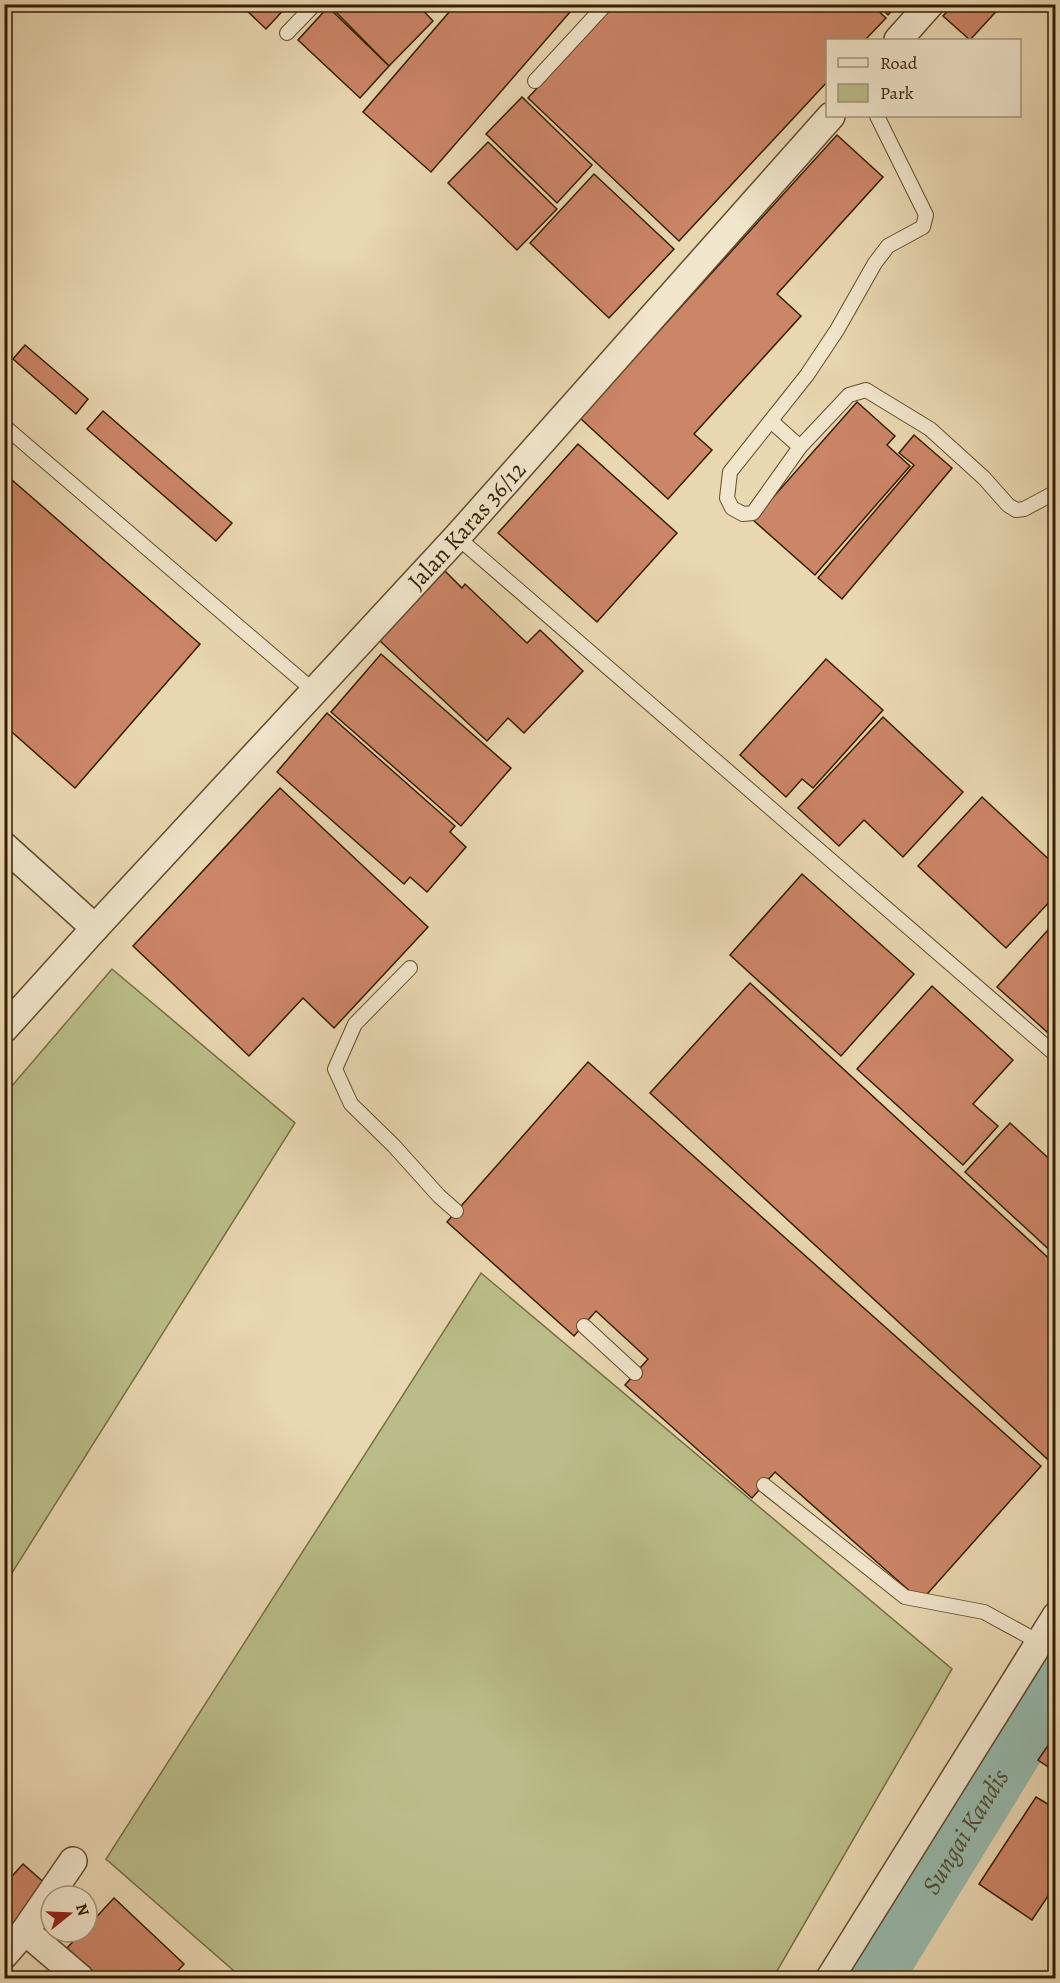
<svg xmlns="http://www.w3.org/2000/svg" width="1060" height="1983" viewBox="0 0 1060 1983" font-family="Alegreya,serif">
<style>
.green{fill:#babd89;stroke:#786e44;stroke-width:1.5}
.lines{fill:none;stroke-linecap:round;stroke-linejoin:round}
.river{stroke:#97baad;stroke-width:56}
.building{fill:#cb8567;stroke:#351e00;stroke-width:1.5}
.lane-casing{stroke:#624c2c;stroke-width:16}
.street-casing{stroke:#624c2c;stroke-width:30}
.lane{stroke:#f1e5cc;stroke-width:14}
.street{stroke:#f1e5cc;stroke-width:27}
.labels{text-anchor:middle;stroke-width:5;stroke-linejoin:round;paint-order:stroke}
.street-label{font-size:24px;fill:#351e00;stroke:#f1e5cc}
.water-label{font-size:26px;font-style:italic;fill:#524d34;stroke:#f1e5cc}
</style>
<rect width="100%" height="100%" fill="#e9d7b1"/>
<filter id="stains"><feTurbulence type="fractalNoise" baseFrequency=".00333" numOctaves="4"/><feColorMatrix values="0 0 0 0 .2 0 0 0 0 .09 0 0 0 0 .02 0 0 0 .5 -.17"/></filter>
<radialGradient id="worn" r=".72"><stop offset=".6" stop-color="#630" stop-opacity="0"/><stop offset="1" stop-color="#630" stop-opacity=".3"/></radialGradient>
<!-- green -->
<g class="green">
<path d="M112,969L295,1123L5,1584V1094Z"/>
<path d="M481,1273L952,1669L773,1978H242L106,1859Z"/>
</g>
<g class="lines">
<!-- river -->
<path class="river" id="s1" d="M875,1978L1056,1683"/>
</g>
<!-- building -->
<g class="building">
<path d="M240,4H289L266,29Z"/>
<path d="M337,4H417L433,21L389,66L333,9Z"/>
<path d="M456,4H577L431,172L363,112Z"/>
<path d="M615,4H871L886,18L865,40H828V81L679,241L528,98Z"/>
<path d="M877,4H898L888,15Z"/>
<path d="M954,4H1003L970,40L943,16Z"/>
<path d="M328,7L389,66L360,98L298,40Z"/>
<path d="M522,97L592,165L557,203L486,134Z"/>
<path d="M837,135L883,177L777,294L801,316L694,434L712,450L668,499L580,418Z"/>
<path d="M488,142L557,209L517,250L448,183Z"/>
<path d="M594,174L674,249L609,318L530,243Z"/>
<path d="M25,345L88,399L76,414L13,359Z"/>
<path d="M857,402L895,436L887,445L910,466L815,575L753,520Z"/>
<path d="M103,411L232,523L216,541L87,429Z"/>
<path d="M914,435L952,468L842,599L818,578L914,465L899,453Z"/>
<path d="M578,444L677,533L597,622L498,533Z"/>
<path d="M4,473L200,644L75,788L4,725Z"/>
<path d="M445,571L462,588L465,584L527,643L540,630L583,671L524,733L508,718L487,741L379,640Z"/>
<path d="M381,654L511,768L461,826L331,712Z"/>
<path d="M826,659L883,710L813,788L802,779L786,797L740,755Z"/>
<path d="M327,713L455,826L450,832L466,847L427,892L410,877L404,884L277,772Z"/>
<path d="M883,717L963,792L903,857L864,820L839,846L798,808Z"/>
<path d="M280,788L428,927L334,1028L303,998L249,1056L133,946Z"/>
<path d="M982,797L1056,866V895L1006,948L918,866Z"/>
<path d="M802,874L914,974L841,1056L730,955Z"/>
<path d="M1056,921V1040L997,987Z"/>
<path d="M750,983L1056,1265V1467L650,1093Z"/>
<path d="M932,986L1013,1060L973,1104L998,1126L963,1165L857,1069Z"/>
<path d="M588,1062L1041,1466L921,1601L775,1472L752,1498L625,1385L648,1359L596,1311L574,1336L447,1222Z"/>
<path d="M1010,1123L1056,1165V1256L965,1172Z"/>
<path d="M1056,1734V1772L1038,1760Z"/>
<path d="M1036,1797L1056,1809V1884L1032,1920L979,1884Z"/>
<path d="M23,1864L48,1886L4,1934V1885Z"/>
<path d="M114,1898L184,1964L171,1978H100L67,1948L82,1932H87V1927Z"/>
</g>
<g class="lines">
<defs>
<g id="lane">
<path d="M287,33L315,4"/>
<path d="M535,81L606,4"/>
<path d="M877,116L926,215L923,227L888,246L875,263L837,330L807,375L730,472L727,498L732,508L743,514L753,513L800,447L849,395L866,390L930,429L984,478L1008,505L1016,510L1024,509L1056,492"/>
<path d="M771,421L800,447"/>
<path d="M4,426L314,691"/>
<path d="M457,537L1056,1055"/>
<path d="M410,968L355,1024L335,1069L351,1104L394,1146L439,1196L456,1211"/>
<path d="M584,1326L635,1373"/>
<path d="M764,1485L905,1597L984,1612L1039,1642"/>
</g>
<g id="street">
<path d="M898,40L930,4"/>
<path d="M4,846L95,928"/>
<path id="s2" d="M4,1029L95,928L457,537L831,116"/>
<path d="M25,1931L80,1978"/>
<path d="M4,1955L25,1931L73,1861"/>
<path d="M830,1978L1056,1616"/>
</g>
</defs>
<!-- lane casing -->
<use href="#lane" class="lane-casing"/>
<!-- street casing -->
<use href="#street" class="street-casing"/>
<!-- lane -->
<use href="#lane" class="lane"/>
<!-- street -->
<use href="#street" class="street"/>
</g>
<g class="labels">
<!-- street labels -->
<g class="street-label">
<text dy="8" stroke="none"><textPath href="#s2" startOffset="684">Jalan Karas 36/12</textPath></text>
</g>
<!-- water labels -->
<g class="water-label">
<text dy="9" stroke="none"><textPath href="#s1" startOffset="172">Sungai Kandis</textPath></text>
</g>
</g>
<!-- margin -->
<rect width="1060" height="1983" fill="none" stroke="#e9d7b1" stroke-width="24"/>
<rect x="6" y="6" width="1048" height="1971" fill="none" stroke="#351e00" stroke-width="3"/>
<rect x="12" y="12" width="1036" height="1959" fill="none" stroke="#351e00" stroke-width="1.5"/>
<!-- legend -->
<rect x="826" y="39" width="195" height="78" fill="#f1e5cc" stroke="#a6957a" stroke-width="1.5"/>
<rect x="838" y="58" width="30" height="9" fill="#f1e5cc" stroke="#a6957a" stroke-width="1.5"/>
<text x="880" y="69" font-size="18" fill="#351e00">Road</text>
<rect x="838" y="84" width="30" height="18" fill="#babd89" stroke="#a6957a" stroke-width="1.5"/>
<text x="880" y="99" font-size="18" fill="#351e00">Park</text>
<!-- north arrow -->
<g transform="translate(69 1914) rotate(72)"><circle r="28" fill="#f1e5cc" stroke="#a6957a" stroke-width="1.5"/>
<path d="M0-4.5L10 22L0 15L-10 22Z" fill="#8f2418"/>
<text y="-9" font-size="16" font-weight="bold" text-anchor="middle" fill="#351e00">N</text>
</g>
<rect width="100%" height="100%" filter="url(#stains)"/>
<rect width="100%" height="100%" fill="url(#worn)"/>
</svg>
